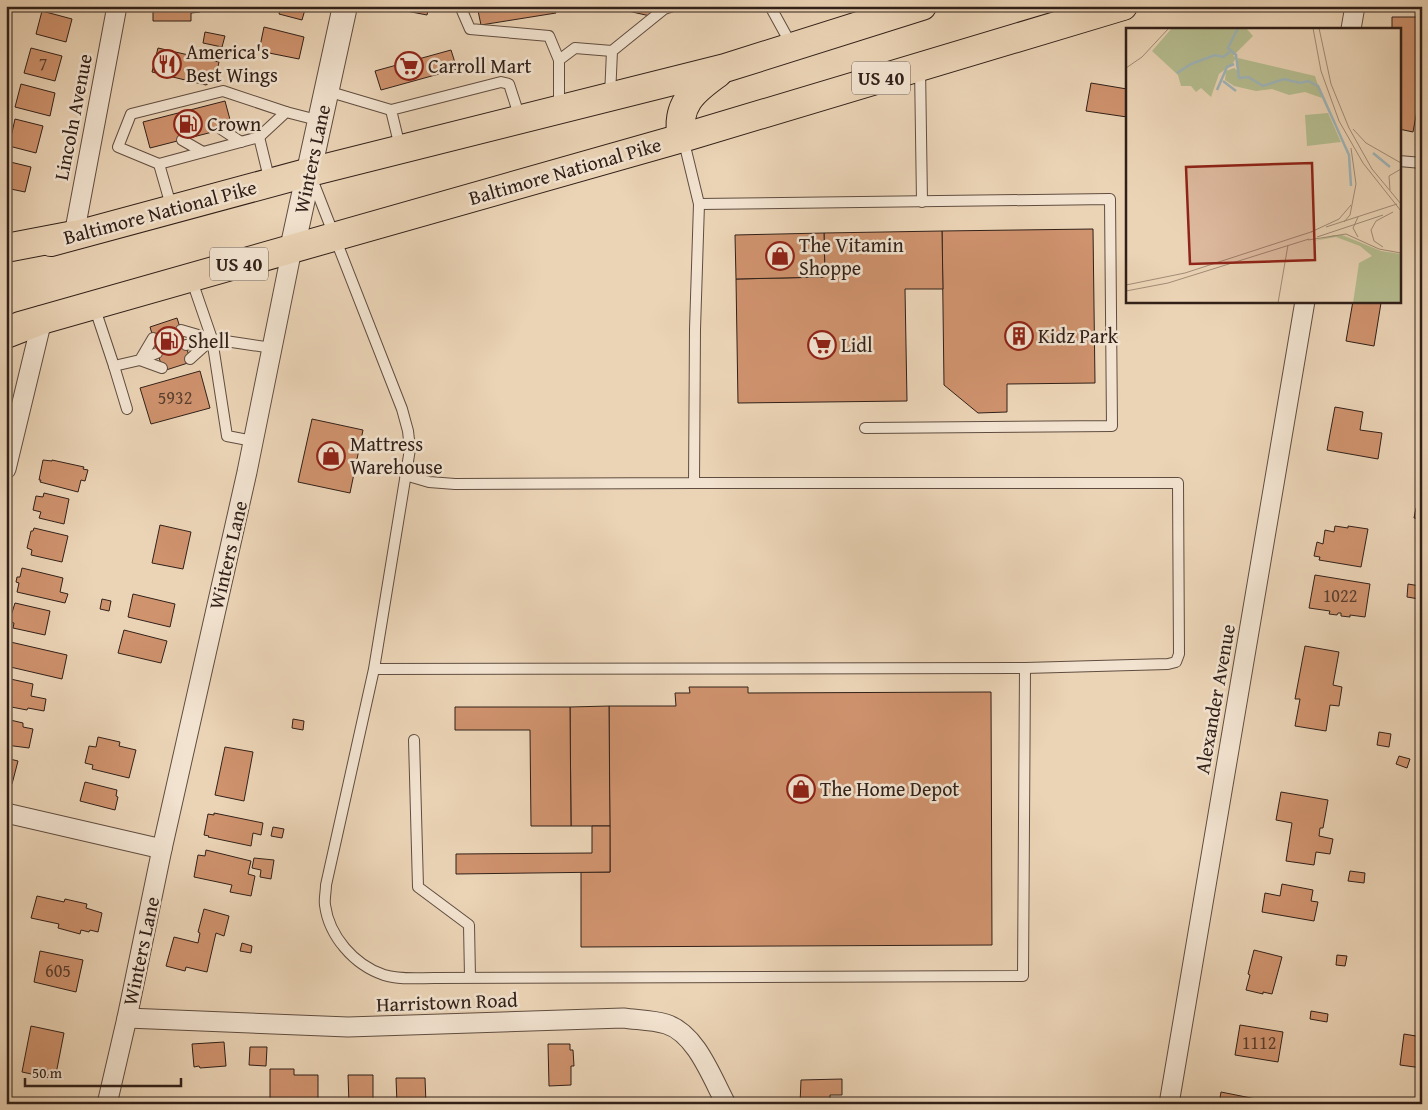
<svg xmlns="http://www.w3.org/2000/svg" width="1428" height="1110" viewBox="0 0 1428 1110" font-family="'Gentium Book Plus',serif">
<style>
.building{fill:#cf936e;stroke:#312019}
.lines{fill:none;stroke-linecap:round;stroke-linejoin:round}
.service-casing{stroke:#604d40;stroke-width:12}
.minor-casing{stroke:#604d40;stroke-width:21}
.tertiary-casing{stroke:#604d40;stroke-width:26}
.primary-casing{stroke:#312019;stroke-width:30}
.motorway-casing{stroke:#312019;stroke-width:30}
.service{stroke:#f2e3d0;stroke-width:10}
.minor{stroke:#f2e3d0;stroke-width:19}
.tertiary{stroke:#f2e3d0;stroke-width:24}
.primary{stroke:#ebd4b6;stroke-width:28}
.motorway{stroke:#ebd4b6;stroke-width:28}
.labels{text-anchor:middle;stroke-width:5;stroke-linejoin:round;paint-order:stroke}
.number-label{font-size:18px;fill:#583d2e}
.shield{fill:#f2e3d0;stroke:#6b5a50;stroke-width:1}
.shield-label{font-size:19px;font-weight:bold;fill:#312019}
.poi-label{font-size:20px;fill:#312019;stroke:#f2e3d0;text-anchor:start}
.street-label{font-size:20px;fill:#312019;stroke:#f2e3d0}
.inset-river{fill:none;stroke:#9eb5ba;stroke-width:2.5}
.inset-road{fill:none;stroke:#a18c77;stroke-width:1}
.view{fill:#8f2418;fill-opacity:0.15;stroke:#8f2418;stroke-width:2.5}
.inset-edge{fill:none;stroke:#312019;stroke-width:2.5}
</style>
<rect width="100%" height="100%" fill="#ebd4b6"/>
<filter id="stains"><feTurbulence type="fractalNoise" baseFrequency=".004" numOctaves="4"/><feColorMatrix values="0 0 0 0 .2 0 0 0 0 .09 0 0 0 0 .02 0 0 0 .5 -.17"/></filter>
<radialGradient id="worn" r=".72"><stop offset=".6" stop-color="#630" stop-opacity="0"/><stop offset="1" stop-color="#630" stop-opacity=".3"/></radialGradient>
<!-- building -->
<g class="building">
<path d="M153,6H200V12L191,13V21H153Z"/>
<path d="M281,6H306L302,20L279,14Z"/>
<path d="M397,6H429L427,15L396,9Z"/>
<path d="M477,6H555L556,13L481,25Z"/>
<path d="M606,6H652L650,16Z"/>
<path d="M42,11L72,19L66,42L36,34Z"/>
<path d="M1392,17H1422V83L1413,132L1399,129V29H1392Z"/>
<path d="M264,27L304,37L299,59L259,51Z"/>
<path d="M205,32L225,36L222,47L203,43Z"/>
<path d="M31,48L62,56L55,81L24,73Z"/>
<path d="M158,48L219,62L215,79L206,85L152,72Z"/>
<path d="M451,50L457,69L381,90L375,71Z"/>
<path d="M1091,83L1127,89V117L1086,111Z"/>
<path d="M21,84L55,93L50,116L15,107Z"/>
<path d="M225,101L232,127L150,148L143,122Z"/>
<path d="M15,119L43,126L36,153L9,146Z"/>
<path d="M6,161L31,167L25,192L6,188Z"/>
<path d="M1093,229L1095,383L1007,384V412L978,413L944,385L942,231Z"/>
<path d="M942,231L943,289H905L907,401L738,403L736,279L825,277L824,233Z"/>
<path d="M824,233L825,277L736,279L735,235Z"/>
<path d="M1353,301L1381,303L1374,346L1346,341Z"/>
<path d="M177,318L191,362L163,371L150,327Z"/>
<path d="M200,371L210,408L151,424L140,388Z"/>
<path d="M1335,407L1363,412L1360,430L1382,433L1378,459L1327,450Z"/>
<path d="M312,419L363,430L350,493L298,482Z"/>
<path d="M43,460L52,461V460L84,467L83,469L88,470L85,481L81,480L78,492L40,482L41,480H39Z"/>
<path d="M44,493L69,499L64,524L39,518L41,512L33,510L36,496L43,497Z"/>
<path d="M1416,508L1422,509V519L1414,518Z"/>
<path d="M160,525L191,532L183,569L152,563Z"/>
<path d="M1335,526L1348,528V526L1368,529L1361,567L1319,560L1320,557L1314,556L1317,542L1323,544L1325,530L1334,532Z"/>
<path d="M34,528L68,536L62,562L31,555L32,550L27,548L31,531H33Z"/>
<path d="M22,568L63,578L60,592L68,594L65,603L17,592L19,583L16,582L17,577H20Z"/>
<path d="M1315,575L1370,584L1365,617L1350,615V617L1341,616V613H1338L1337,615L1329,614L1330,611L1309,608Z"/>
<path d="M1408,584L1420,586L1419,599L1407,597Z"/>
<path d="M133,594L175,604L170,627L128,617Z"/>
<path d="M102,599L111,601L109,611L100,609Z"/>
<path d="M15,603L50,611L45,635L13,628L14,623L9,622Z"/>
<path d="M124,630L167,641L161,663L118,653Z"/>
<path d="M6,641L67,655L62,679L6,666Z"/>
<path d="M1305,646L1339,652L1333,685L1342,687L1339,706L1330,705L1326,731L1295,726L1300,699H1295Z"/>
<path d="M6,678L33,684L31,696L46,699L44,711L28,708L27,710L6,706Z"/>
<path d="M689,687H748V693L991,692L992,945L581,947V872H610L609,706H676L675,693H690Z"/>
<path d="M609,706L610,826H571L570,707Z"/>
<path d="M455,707H570L571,826H531L530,730H455Z"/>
<path d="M6,719L23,723V727L33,729L29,748L6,745Z"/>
<path d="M293,719L304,721L303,730L292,728Z"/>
<path d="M1379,732L1391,734L1389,747L1377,745Z"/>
<path d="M98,737L120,742L119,746L136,750L129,778L92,769L93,765L85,763L89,746L96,747Z"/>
<path d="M225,747L253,752L244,801L215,795Z"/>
<path d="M1399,756L1410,759L1407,768L1396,764Z"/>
<path d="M6,758L18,761L12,784L6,782Z"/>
<path d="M85,782L117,790L116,796L118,797L115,810L80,801Z"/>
<path d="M1281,792L1328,800L1323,828H1320L1319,836L1333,839L1330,854L1316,852L1314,865L1286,861L1292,823L1276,820Z"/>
<path d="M214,813L263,823L261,835L253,833L251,846L208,837L209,836L204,835L208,814L214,815Z"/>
<path d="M592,826H610V872L456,874V854L592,853Z"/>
<path d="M273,827L284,829L282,838L271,836Z"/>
<path d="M206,850L251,861L248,874L255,876L251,896L230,892L232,885L194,877L198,855L205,856Z"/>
<path d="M254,858L274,860L271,879L260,877L261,870L252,868Z"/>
<path d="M1350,871L1365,873L1364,883L1348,881Z"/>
<path d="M1282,884L1313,890L1311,901L1318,902L1314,921L1262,912L1265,893L1280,896Z"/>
<path d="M37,896L64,902L65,899L87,904L86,908L102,913L98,932L90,930L89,932L81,930L80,934L58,928L59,924L31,918Z"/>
<path d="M204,909L229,916L224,936L216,933L207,972L186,967L185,971L166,966L174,937L198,943L200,933L198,932Z"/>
<path d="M242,943L252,946L251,953L240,951Z"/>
<path d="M1254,950L1282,957L1272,994L1263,992V994L1246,990L1250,975L1248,974Z"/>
<path d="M40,951L83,960L76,992L34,982Z"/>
<path d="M1337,955L1347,956L1345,966L1336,965Z"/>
<path d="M1311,1011L1328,1014L1327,1022L1310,1019Z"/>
<path d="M1240,1025L1283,1032L1278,1062L1235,1055Z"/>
<path d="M31,1026L64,1033L55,1079L22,1072Z"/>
<path d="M1404,1034L1422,1037V1068L1400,1065Z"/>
<path d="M224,1042L226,1066L200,1068L199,1066L194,1067L192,1044Z"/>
<path d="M548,1044H570V1050H573L574,1066H571V1085L549,1086Z"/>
<path d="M250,1047H267L266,1066L249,1065Z"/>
<path d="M270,1069H294V1075H318V1104H270Z"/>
<path d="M348,1075H373V1104H349Z"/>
<path d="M396,1078H425L426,1104H397Z"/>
<path d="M842,1079V1095H830V1104H800L801,1080Z"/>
<path d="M1221,1092L1261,1100L1260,1104H1219Z"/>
<path d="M47,1100V1104H17Z"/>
</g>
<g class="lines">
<defs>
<g id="service">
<path d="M460,6L470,29L549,36L559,60"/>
<path d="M770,6L792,46"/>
<path d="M920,67L922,202"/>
<path d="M327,91L391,110"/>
<path d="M610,96L612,51L664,9L673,6"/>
<path d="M559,109V60L575,48L612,51"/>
<path d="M221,129L241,142"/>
<path d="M259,137L286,112L321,121"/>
<path d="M182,140L203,152"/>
<path d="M400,147L391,110L501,82L509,84L520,118"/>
<path d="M1399,161L1422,163"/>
<path d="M159,164L118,147L131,114L223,91L286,112"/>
<path d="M312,179L402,409L408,431L410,449L374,669L1025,668L1023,976L434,978C418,978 400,980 384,975C354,965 329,936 325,905C324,899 326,892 326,885L374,669"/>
<path d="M699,204L1110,199L1112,426L865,428"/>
<path d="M172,209L159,164L259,137L270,182"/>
<path d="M94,306L114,366L140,360L153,338"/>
<path d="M181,330L212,339L191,278"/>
<path d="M212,339L227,436L253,441"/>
<path d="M186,345L212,339L272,348"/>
<path d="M190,359L211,340"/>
<path d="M140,360L162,368"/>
<path d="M140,360L157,353"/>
<path d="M114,366L127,409"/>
<path d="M405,475L429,482L455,484L694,483L695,329L699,204L683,138"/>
<path d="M694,483H1178L1179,654L1176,662L1168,664L1025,668"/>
<path d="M414,740L418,887L469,925L470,977"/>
</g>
<g id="minor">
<path d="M1351,29L1355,6"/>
<path d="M74,235L117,6"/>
<path d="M6,469L42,320"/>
<path d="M6,813L162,849"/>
<path d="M127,1018L348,1027L623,1018C637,1020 652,1020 666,1024C696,1033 712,1078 726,1104"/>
<path d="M107,1104L127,1018L162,849L247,472L292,249"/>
<path d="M1169,1104L1305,301"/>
</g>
<path id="tertiary" d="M292,249L345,6"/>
<g id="primary">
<path d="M682,138C675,105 694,90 718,73"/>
<path d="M51,242L310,172L725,68L922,6"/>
<path d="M20,326L682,138L1123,6"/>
</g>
<g id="motorway">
<path d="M6,248L74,235"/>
<path d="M6,334L42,320"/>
</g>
</defs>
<!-- service casing -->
<use href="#service" class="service-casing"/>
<!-- minor casing -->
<use href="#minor" class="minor-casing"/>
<!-- tertiary casing -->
<use href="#tertiary" class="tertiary-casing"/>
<!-- primary casing -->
<use href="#primary" class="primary-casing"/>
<!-- motorway casing -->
<use href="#motorway" class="motorway-casing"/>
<!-- service -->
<use href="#service" class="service"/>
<!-- minor -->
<use href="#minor" class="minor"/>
<!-- tertiary -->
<use href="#tertiary" class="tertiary"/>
<!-- primary -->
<use href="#primary" class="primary"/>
<!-- motorway -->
<use href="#motorway" class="motorway"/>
</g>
<!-- icons -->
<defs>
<symbol id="restaurant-ring" viewBox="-11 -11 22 22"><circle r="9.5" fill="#f2e3d0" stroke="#8f2418" stroke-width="1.5"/><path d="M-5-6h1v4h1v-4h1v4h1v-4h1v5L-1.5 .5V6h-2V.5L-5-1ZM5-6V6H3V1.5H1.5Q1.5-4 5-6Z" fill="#8f2418"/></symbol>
<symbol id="supermarket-ring" viewBox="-11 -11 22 22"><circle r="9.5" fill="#f2e3d0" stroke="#8f2418" stroke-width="1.5"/><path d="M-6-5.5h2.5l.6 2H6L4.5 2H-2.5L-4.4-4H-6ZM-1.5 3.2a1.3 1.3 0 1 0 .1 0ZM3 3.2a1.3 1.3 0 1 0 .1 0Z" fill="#8f2418"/></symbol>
<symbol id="fuel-ring" viewBox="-11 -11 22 22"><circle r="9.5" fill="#f2e3d0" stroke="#8f2418" stroke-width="1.5"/><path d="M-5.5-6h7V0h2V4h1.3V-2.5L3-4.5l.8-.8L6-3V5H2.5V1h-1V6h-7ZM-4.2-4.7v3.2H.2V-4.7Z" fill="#8f2418"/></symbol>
<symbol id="shop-ring" viewBox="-11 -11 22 22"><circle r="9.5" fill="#f2e3d0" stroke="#8f2418" stroke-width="1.5"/><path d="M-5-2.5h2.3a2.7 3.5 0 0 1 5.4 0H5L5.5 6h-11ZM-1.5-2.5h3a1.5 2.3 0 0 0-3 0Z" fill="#8f2418"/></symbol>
<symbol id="building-ring" viewBox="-11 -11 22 22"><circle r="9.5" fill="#f2e3d0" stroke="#8f2418" stroke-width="1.5"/><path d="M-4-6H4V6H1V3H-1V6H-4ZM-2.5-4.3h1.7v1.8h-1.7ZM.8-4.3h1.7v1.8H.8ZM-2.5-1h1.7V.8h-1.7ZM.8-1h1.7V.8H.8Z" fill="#8f2418"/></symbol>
</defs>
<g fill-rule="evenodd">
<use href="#restaurant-ring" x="151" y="48" width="32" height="32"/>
<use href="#supermarket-ring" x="393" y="50" width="32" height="32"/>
<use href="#fuel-ring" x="172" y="108" width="32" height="32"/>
<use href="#shop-ring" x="764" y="240" width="32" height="32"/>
<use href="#building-ring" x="1003" y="320" width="32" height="32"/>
<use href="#fuel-ring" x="153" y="325" width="32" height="32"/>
<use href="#supermarket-ring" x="806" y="329" width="32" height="32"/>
<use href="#shop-ring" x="315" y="440" width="32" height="32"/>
<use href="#shop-ring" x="785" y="773" width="32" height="32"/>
</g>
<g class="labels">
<!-- number labels -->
<g class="number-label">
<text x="43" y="70">7</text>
<text x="175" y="404">5932</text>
<text x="1340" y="602">1022</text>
<text x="58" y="977">605</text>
<text x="1259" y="1049">1112</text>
</g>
<!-- shield labels -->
<g class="shield">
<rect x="852" y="61.5" width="58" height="33" rx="4"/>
<rect x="210" y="247.5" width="58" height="33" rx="4"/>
</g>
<g class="shield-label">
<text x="881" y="85">US 40</text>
<text x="239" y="271">US 40</text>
</g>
<!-- poi labels -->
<g class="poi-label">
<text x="186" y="59">America's<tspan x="186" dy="23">Best Wings</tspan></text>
<text x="428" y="73">Carroll Mart</text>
<text x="207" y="131">Crown</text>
<text x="799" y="252">The Vitamin<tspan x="799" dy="23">Shoppe</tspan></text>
<text x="1038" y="343">Kidz Park</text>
<text x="188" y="348">Shell</text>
<text x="841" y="352">Lidl</text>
<text x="350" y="451">Mattress<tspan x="350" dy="23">Warehouse</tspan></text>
<text x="820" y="796">The Home Depot</text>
</g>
<!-- street labels -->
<g class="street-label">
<text transform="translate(73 117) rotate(-79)" y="7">Lincoln Avenue</text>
<text transform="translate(312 159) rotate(-78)" y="7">Winters Lane</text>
<text transform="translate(565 171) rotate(-16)" y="7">Baltimore National Pike</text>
<text transform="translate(160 212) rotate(-15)" y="7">Baltimore National Pike</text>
<text transform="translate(228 555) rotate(-77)" y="7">Winters Lane</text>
<text transform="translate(1215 699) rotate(-80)" y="7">Alexander Avenue</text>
<text transform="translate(141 951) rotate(-78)" y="7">Winters Lane</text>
<text transform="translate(447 1002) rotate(-2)" y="7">Harristown Road</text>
</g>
</g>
<!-- overview -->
<g transform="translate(1126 28)">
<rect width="275" height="275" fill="#ebd4b6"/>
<path d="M46,0H120L127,8L107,28L111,29L106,36L93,46L85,69L75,60L70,64L65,58H55L52,47L26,23ZM112,30L189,48L196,70L179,64L163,67L146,61L130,63L108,58L99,52L100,43L108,40L112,43ZM202,85L215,114L181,118L179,87ZM208,207H216L255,223L275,226V275H227L233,235L246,228L234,218L210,209L187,213Z" fill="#b5bd90"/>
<path class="inset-river" d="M112,0L102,20L110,27L113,50L122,49L137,58L158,51L174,55L182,53L192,58L223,127L225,158M51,45L65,36L89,27L97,29L104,24M97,53L110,63M91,62L101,39L108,36M247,125L264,139"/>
<path class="inset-road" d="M187,0L195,43L213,93L237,135L275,183M193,0L205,56L223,100L246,141L275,176M0,40L16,29L43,0M227,101L240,115L275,135M264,162L263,148L275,141M232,189L227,200L232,209M218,194L224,187L230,156L225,120M200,199L271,176M185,204L213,191L225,177M191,209L257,187M182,212L220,206L253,221L275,225M257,219L248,213L245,202L250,193L267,184M0,257L59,245L188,203M0,263L42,255L183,211M152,275L162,217"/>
<path class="view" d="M186,135L189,232L64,236L60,139Z"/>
<rect width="275" height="275" class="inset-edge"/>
</g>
<!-- margin -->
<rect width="1428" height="1110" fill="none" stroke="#ebd4b6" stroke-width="25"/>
<rect x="8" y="8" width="1413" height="1095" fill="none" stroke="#312019" stroke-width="2.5"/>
<rect x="12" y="12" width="1403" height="1085" fill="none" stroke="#312019"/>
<!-- scale -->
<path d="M25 1078v8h156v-8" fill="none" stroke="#312019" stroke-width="2.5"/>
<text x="32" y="1078" font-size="15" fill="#312019" stroke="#f2e3d0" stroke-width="4" paint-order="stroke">50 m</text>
<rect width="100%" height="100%" filter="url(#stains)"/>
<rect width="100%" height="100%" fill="url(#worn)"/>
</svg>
